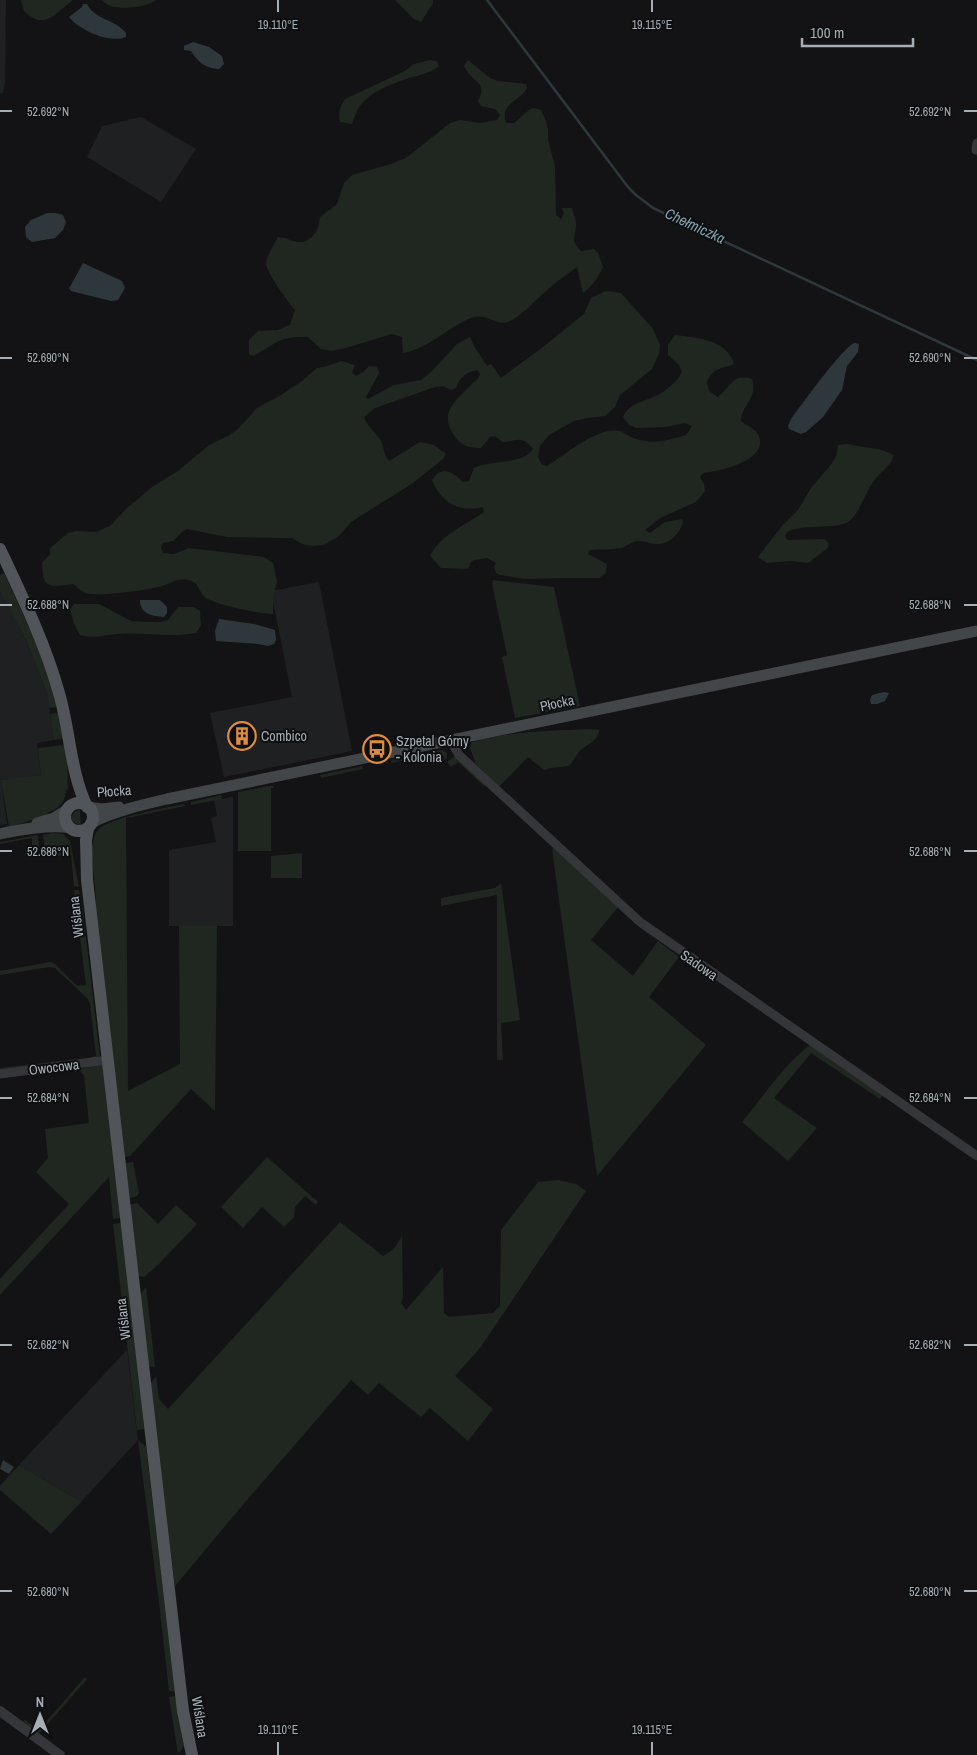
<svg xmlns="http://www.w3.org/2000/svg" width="977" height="1755" viewBox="0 0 977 1755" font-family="'Archivo Narrow',sans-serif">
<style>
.built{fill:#1f2022}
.green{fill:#202720}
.water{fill:#2e383c}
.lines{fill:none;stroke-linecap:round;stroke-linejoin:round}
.stream{stroke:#2e383c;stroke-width:2.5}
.minor{stroke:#353639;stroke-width:9}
.tertiary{stroke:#353639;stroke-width:10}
.secondary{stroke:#434649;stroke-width:11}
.primary{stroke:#515458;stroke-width:12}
.ticks{fill:none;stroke:#a6adb4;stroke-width:2}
.labels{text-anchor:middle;stroke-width:4;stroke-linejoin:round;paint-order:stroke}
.street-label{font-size:14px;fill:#a6adb4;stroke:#0e0f10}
.poi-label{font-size:14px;fill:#a6adb4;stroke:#0e0f10;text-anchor:start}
.water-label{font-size:15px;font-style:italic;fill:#80a0ac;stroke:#0e0f10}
.ticks-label{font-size:12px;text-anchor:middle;fill:#a6adb4;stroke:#0e0f10;stroke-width:4;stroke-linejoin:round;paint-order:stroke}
</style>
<rect width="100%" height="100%" fill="#131315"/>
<!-- built -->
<g class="built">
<path d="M0,0H6L5,83L3,94L0,93Z"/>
<path d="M141,117L196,149L161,202L87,157L102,126Z"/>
<path d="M319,582L352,751L224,777L210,713L292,697L271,591Z"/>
<path d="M0,591L26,640L47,693L54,740L37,743L41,775L1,780L7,824L0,825Z"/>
<path d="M233,797V926H169V850L216,842L211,818L217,816L214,800Z"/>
<path d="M127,1350L138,1440L81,1502L19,1465Z"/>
</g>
<!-- green -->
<g class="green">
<path d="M21,0H73C54,14 45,31 24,11Z"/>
<path d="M101,0H156C147,7 127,9 116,7C110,7 105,3 101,0Z"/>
<path d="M395,0H433V3L421,22L414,19Z"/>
<path d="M430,60L437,61L439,66C429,74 418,75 406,79C391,84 370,92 360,106C356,111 354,118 352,124L340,122C338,112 340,107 345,99L405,71L414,64Z"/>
<path d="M468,60L490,78L498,81L526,84L527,88C519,103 500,101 506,123H514L529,110L534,108L541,110L546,121L548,129V139L555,167L556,215L561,219L564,214L562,208H572C573,213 576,219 576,224C576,238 569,239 581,251L594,249L598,253L603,267C598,278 592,286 583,293L577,267C566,275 554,283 544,293C533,302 522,316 508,322C496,326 486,312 471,318C448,327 428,349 403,353L402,337L392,334L346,348L331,351L321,349L308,337C279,336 277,343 253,356L249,354V340L258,331L278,330L290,325L295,310C288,302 266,272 266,263C267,255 274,245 278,237C286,237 290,241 298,242C313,243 319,229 320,217L337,204L344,183L352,175L391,164L406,158L450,123L460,120L480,123L497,120L500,115L495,109L481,106L478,101C489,82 471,82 464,66Z"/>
<path d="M606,291L621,293L653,329L660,345L659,354L652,369L620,395L615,407L605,416L587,418L574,421L549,435L540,446L538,457L542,465L547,466C565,455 598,426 619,431C624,432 628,436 633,438C655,445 664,441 686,435L692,426L685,423L666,427L637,428L629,425L623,417C629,403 643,402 656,396C666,391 677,382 682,372L679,365L668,355V345L675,335C698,338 725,339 734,363L732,365C719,369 712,369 707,382L709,391L718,397C731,387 732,373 752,379C758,399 741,405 741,421C747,426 756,429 759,436C768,461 720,471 703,473L700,477L704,484L705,491L696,502L660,518L645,530L650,533L665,522L682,519L683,522C680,533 671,543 659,544C653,545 646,541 639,541C632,541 628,546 621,548C611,550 601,549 590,550L588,554L607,564L606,573L599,578H563L525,579L500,575L496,573L494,567L496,563L487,558L474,560L470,563V566L467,569L441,568L430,556C440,535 466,525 484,512L483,507C458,513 441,502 432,480L438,473C449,468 455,475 463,482L469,481L474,468C490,460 523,465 533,449C521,434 517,442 502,442L495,436L490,437L481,448C469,448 461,446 454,435C439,413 454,402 470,386C474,381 478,381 480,374L477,370C466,372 460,377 456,388L451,390L443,386L435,387L375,408L364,417C367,427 376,432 381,441C384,448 384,455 389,461L420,442L434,445L446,454L443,459L413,483L351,522L338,537L323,545L312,546L302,544L292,538L227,537L187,529L182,532L173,541L163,543L161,547L163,553L174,554L189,548L264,557L273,563L277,582L273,598V614C263,615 215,604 206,598C198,592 200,582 188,580C177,578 171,583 162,586C150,590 101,596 89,594C82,593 78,587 73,584C60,585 46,591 43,575C43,570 42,568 42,563L50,554V548L68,533L76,531L96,532L110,526L126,509L152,487L178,471L209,445L228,436L238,429L257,408L281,395L302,381L317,368L324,367L342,361L355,365L352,373L356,376L363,372L369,366L377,367L379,373L366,397L368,399L394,385L421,380L431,372L457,344L470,337L474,346L487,366L491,364L501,378L543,347L584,314L591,298Z"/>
<path d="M848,444C863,448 880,447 894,455C891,466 880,472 873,482C865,493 859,515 848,522C834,530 805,523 787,532L785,537L788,540L824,539L829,543L828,548L808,563L790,561L767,563L758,557L782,526L798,510L811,488L829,467L836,457L838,445Z"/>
<path d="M4,573L39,649L58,707L49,708L47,693L26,640L0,591V575Z"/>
<path d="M493,580L554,587L580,706L515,718L502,657L507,655L492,583Z"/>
<path d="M74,604H99L131,621L147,622H162L168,620L178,607H194L200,611L201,625L196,633C171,638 144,632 118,634C105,635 93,639 80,635L74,624L70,609Z"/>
<path d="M61,712L65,738L54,740L50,714Z"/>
<path d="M589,729L599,730C598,742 586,744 579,752C575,756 573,762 569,766L550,768L544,770L528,757L499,787L476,764L470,748L472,742C510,731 550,731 589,729Z"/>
<path d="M64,745C69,759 67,774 68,789L66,790C66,801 58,810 47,813L48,815L9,827L1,780L41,775L38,748Z"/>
<path d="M442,750L447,753L446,760L440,753L391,763L393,759Z"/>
<path d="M455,756L486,784L484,786L458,762L451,767L447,762Z"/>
<path d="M362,766L363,769L321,778L320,775Z"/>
<path d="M268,786H273L274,788H271V851H238V792Z"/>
<path d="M221,795L222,799L191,805V802Z"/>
<path d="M184,804L185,806L126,818L128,1091L180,1064L179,926H217L215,1111L191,1089L130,1156L125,1157L95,908L96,899L91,846L93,845C93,838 95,833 100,828C111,818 168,807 184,804Z"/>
<path d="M80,810L81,825H79L73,822L71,817L75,811Z"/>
<path d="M53,833L63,834L70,841L79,887L74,886L71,855L46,857L43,835Z"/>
<path d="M38,835L39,846H32V838L0,844V842Z"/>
<path d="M554,847L619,906L591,940L633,976L658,941L679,957L649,997L706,1045L597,1176L552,849Z"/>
<path d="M302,853V878H271V856Z"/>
<path d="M501,883L520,1020L501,1023L503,1060H497V895L441,906V898L495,888Z"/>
<path d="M74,890H79L82,904L100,1057L91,1060L88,1058L96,1056L90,1004L88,999L55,968L49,967L0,975V971L50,962L55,964L77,986L86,985Z"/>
<path d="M810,1045L883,1095L880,1099L811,1053L774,1098L817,1128L788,1161L742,1122C764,1096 783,1065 810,1045Z"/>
<path d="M77,1059V1062L0,1071V1068Z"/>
<path d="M104,1065L120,1218L113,1219L109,1177L0,1295V1279L69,1204L36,1172L48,1158L45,1129L89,1123L84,1075L78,1069Z"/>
<path d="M267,1157L318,1202L316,1205L305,1196L295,1207L294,1217L284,1227L262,1207L243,1228L221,1207Z"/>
<path d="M133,1162L139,1193L137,1196L131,1198L130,1197L125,1163Z"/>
<path d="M559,1180L576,1184L586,1191L480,1348L455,1376L493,1409L468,1441L430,1408L421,1417L379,1383L368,1395L351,1380L247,1500L175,1586L150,1384L156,1376L159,1399L168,1409L340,1222L383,1256L394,1249L402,1236L403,1297L401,1303L406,1310L443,1267L444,1313L449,1317L493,1313L500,1306L501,1230L538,1182Z"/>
<path d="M137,1203L158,1224L176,1205L197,1224L159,1264L144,1277L137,1276L129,1205Z"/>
<path d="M121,1223L138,1364L144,1429L137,1430L113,1224Z"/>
<path d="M146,1287L155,1367L147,1366L140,1295Z"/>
<path d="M138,1440L146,1447L175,1691H169L159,1602Z"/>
<path d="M19,1465L81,1502L51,1534L0,1490V1486Z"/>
<path d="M85,1677L87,1679L39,1734L23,1721L25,1720L39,1730Z"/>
<path d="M175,1696L184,1746L178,1754L169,1697Z"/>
</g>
<!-- water -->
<g class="water">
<path d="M83,4H87C95,20 115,19 126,33V37C110,44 79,30 69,17L82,7Z"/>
<path d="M193,42L209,47L222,56L224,64L219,69C205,68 199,63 191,51L184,50V46Z"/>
<path d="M47,213H55L63,215L66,222L63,230L55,238L32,242L26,237L25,227L31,220Z"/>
<path d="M83,263L122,281L125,288L118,300L111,301L71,291L69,288L71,285Z"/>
<path d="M855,343L859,344L858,352L847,366L842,390L823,417L806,432L801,434L789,429L788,426L791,419C801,406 844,345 855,343Z"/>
<path d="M140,600H160L167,607V613L164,617C152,616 140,614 140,600Z"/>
<path d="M219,619L254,624L272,629L275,630L276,640L274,644L268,646L258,644L216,641L215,631Z"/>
<path d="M884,692L889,693L885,701L877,704H871L870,700L872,695Z"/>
<path d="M3,1460L14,1467L9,1474L0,1469Z"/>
</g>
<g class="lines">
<!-- stream -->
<path class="stream" d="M487,0L628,187L636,195L653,208L977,360"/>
<!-- minor -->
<g class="minor">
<path d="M976,150L977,143"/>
<path d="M450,740L459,755L640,922L977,1156"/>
<path d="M0,1074L108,1060"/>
</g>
<!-- tertiary -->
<path class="tertiary" d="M0,1711L60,1755"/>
<!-- secondary -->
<g class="secondary">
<path d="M87,807L102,809L119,807"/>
<path d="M37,823L54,818L67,810"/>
<path d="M91,823C115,811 141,805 167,799L977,631"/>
<path d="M0,834C18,830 52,824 70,828"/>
</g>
<!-- primary -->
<g class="primary">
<path d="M0,549C22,596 45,643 59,693C70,730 70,771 87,807"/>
<circle cx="79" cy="817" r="14"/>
<path d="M88,828L86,840L87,880L183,1711L192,1755"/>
</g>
</g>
<!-- ticks -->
<path class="ticks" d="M278,0V12M652,0V12M0,111H12M964,111H977M0,358H12M964,358H977M0,605H12M964,605H977M0,851H12M964,851H977M0,1098H12M964,1098H977M0,1345H12M964,1345H977M0,1591H12M964,1591H977M278,1742V1755M652,1742V1755"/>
<!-- icons -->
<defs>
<symbol id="building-ring" viewBox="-11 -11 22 22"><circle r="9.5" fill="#0e0f10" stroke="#e08c40" stroke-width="1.5"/><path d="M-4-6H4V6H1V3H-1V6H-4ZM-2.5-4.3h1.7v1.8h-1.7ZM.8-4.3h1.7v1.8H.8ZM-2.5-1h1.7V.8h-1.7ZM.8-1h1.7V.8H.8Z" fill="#e08c40"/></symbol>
<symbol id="bus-ring" viewBox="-11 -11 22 22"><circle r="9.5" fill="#0e0f10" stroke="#e08c40" stroke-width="1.5"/><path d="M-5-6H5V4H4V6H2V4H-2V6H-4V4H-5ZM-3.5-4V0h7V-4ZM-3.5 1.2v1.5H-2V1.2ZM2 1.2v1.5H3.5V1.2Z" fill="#e08c40"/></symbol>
</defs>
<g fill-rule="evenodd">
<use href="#building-ring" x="226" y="720" width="32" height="32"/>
<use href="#bus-ring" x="361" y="733" width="32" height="32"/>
</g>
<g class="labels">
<!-- street labels -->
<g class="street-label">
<text transform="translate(557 703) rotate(-12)" y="5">Płocka</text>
<text transform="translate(114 791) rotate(-4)" y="5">Płocka</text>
<text transform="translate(76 917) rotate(-97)" y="5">Wiślana</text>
<text transform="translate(699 965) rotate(35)" y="5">Sadowa</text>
<text transform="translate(54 1067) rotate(-7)" y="5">Owocowa</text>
<text transform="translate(123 1319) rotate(-97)" y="5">Wiślana</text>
<text transform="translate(200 1717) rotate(81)" y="5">Wiślana</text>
</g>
<!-- poi labels -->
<g class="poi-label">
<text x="261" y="741">Combico</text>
<text x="396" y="746">Szpetal Górny<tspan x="396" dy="16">- Kolonia</tspan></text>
</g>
<!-- water labels -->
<g class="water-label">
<text transform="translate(695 226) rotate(25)" y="5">Chełmiczka</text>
</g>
</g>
<g class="ticks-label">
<text x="278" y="29">19.110°E</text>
<text x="652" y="29">19.115°E</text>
<text x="48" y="116">52.692°N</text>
<text x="930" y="116">52.692°N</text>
<text x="48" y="362">52.690°N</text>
<text x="930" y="362">52.690°N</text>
<text x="48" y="609">52.688°N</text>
<text x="930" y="609">52.688°N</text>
<text x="48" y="856">52.686°N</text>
<text x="930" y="856">52.686°N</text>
<text x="48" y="1102">52.684°N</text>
<text x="930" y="1102">52.684°N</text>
<text x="48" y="1349">52.682°N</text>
<text x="930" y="1349">52.682°N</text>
<text x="48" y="1596">52.680°N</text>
<text x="930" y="1596">52.680°N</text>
<text x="278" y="1734">19.110°E</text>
<text x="652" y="1734">19.115°E</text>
</g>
<!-- north arrow -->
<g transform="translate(40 1715)" stroke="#0e0f10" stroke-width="4" paint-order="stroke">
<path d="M0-4L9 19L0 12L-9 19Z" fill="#a6adb4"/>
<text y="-8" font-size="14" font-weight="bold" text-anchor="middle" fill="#a6adb4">N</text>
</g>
<!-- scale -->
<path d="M802 38v8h111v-8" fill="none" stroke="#a6adb4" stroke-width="2.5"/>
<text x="810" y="38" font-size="15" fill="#a6adb4" stroke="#0e0f10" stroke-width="4" paint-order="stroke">100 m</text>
</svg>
